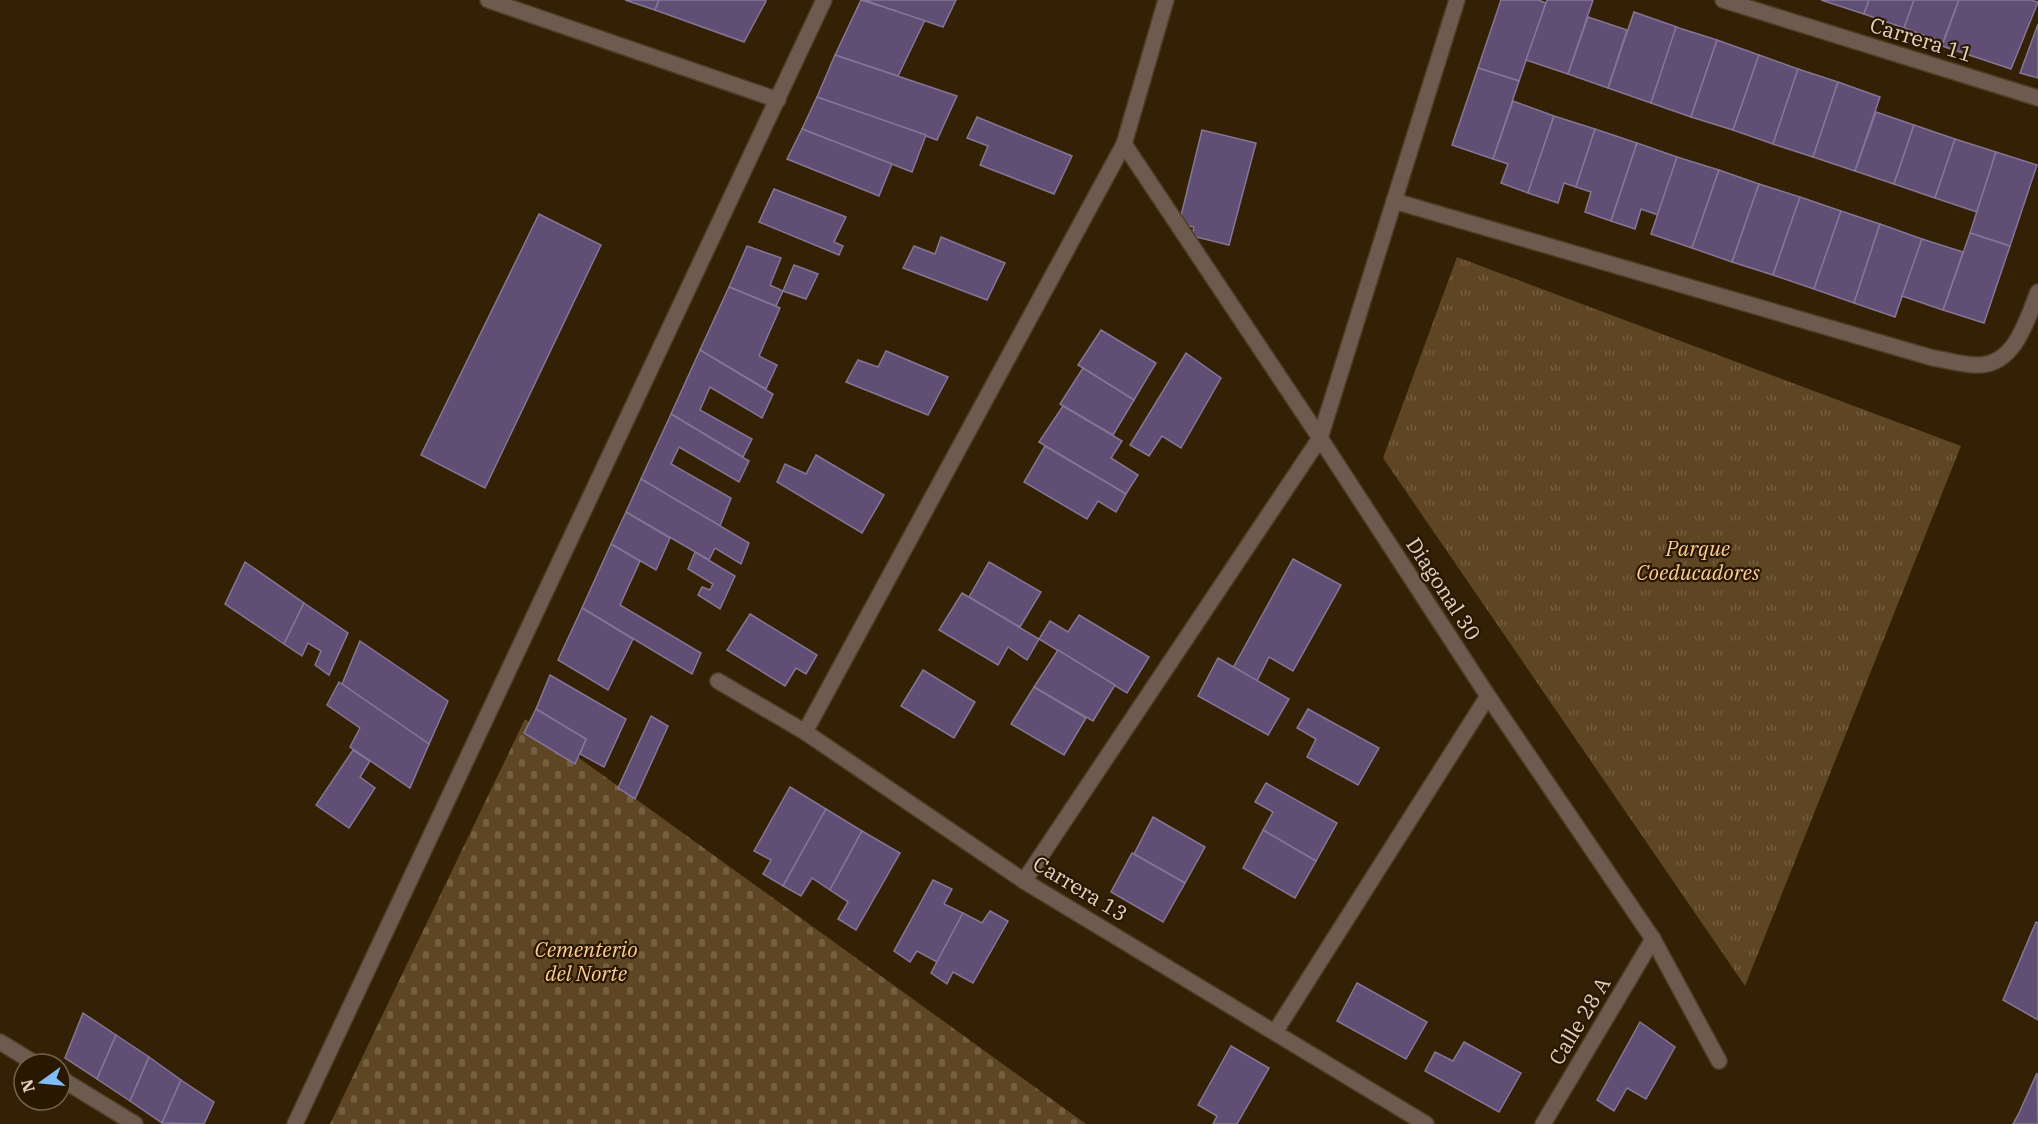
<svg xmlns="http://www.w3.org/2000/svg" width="2038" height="1124" viewBox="0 0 2038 1124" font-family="'IBM Plex Serif',serif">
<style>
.grass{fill:url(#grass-tufts)}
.cemetery{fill:url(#cemetery-stones)}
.building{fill:#604e75;stroke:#847695;stroke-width:1.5}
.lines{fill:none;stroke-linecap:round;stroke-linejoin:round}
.street-casing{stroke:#4f3d24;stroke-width:18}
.street{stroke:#6d5b50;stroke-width:15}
.labels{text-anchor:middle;stroke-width:4.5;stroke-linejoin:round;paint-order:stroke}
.street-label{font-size:21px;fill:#e0d3c4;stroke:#291700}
.park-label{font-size:21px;font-style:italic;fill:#fdcd8f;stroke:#291700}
</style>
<defs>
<pattern id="grass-tufts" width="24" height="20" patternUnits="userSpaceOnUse" patternTransform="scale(1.5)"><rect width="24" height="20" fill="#5e4523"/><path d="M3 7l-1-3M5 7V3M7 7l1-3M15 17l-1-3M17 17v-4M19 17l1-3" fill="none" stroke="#755f41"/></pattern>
<pattern id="cemetery-stones" width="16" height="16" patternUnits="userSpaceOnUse" patternTransform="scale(1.5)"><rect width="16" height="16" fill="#5e4523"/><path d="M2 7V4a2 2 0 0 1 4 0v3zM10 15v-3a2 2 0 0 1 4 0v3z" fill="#755f41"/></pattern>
</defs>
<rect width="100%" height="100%" fill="#332005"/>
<!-- grass -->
<path class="grass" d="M1457,257L1961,446L1745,986L1383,458Z"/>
<!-- cemetery -->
<path class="cemetery" d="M525,719L1086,1124H330Z"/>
<!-- building -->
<g class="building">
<path d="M625,0H659L655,10Z"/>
<path d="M659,0H764L766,1L744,42L655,10Z"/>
<path d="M861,0L925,20L898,76L835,55Z"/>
<path d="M864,0H956L943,27Z"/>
<path d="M1501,0H1538L1546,3L1519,81L1478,68Z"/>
<path d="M1547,0H1593L1568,74L1526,60Z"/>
<path d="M1821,0H1869L1864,14Z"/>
<path d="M1869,0H1914L1904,28L1864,14Z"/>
<path d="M1914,0H1959L1943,42L1904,28Z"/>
<path d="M1959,0H2030L2038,2L2011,69L1942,46Z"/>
<path d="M1634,12L1677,27L1651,103L1608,88Z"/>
<path d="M1588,17L1627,30L1608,88L1568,74Z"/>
<path d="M2038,24V78L2020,73Z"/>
<path d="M1676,27L1717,40L1691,117L1651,103Z"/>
<path d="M1717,40L1759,55L1733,130L1691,117Z"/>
<path d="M835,55L957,96L937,140L817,97Z"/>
<path d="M1759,55L1798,69L1773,144L1733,130Z"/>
<path d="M1478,68L1519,81L1493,159L1452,145Z"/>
<path d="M1798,69L1838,82L1813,157L1773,144Z"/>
<path d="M1838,82L1880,97L1855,171L1813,157Z"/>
<path d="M817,97L926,135L912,172L802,129Z"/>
<path d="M1513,101L1554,116L1528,193L1501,183L1508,164L1493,159Z"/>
<path d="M1876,112L1914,125L1894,184L1855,171Z"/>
<path d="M1554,116L1595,129L1576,187L1564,183L1558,203L1528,193Z"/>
<path d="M977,117L1072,156L1054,194L980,165L988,146L967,138Z"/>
<path d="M1914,125L1955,139L1935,198L1894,184Z"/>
<path d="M802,129L892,164L879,196L787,159Z"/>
<path d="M1595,129L1637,143L1611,221L1585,212L1591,192L1576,187Z"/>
<path d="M1202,130L1256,143L1229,245L1192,236L1194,227L1179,224Z"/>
<path d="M1955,139L1996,152L1977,212L1935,198Z"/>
<path d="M1637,143L1677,157L1658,215L1641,209L1635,229L1611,221Z"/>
<path d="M1996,152L2037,165L2010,246L1970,233Z"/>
<path d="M1677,157L1719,170L1692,248L1651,234Z"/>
<path d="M1719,170L1759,184L1732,262L1692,248Z"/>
<path d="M1759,184L1800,197L1773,275L1732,262Z"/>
<path d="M774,189L846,217L834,242L843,246L839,255L759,222Z"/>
<path d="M1800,197L1841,211L1814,289L1773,275Z"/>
<path d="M1841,211L1880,224L1854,303L1814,289Z"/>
<path d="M539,214L601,245L485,488L421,455Z"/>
<path d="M1880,224L1922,239L1895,317L1854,303Z"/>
<path d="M1970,233L2010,246L1984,323L1943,310Z"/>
<path d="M941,237L1005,263L987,300L903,268L914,246L935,254Z"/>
<path d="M1922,239L1963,252L1943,310L1902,296Z"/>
<path d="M747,246L781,258L770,285L783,291L776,306L729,287Z"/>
<path d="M794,265L818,274L806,299L783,291Z"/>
<path d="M729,287L780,308L759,356L777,365L766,389L700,350Z"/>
<path d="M1101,330L1156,363L1134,400L1078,365Z"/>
<path d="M700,350L773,394L762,418L710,387L700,410L752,439L743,457L671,414Z"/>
<path d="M886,351L948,377L928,415L846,382L858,360L878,367Z"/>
<path d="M1186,353L1221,378L1181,448L1162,436L1149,456L1130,445Z"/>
<path d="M1083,368L1134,400L1113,435L1060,404Z"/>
<path d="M1063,406L1122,441L1111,458L1138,475L1126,494L1039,442Z"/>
<path d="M671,414L749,461L739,482L679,447L671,464L731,498L720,526L641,479Z"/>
<path d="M1045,446L1126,494L1116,512L1098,501L1087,519L1024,482Z"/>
<path d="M816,455L884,495L862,533L777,482L785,464L806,474Z"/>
<path d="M641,479L749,543L741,564L715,548L709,560L626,512Z"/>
<path d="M626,512L670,538L656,570L611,544Z"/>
<path d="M611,544L640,561L620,605L701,653L692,674L582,608Z"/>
<path d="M695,552L735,576L720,609L698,595L702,587L710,590L713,584L688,569Z"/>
<path d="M1293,559L1341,585L1293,671L1269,657L1257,681L1233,668Z"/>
<path d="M245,562L304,603L284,644L225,604Z"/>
<path d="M989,562L1041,592L1020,627L969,597Z"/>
<path d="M962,593L1039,639L1027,660L1008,647L998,665L939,630Z"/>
<path d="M304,603L348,633L329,675L315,665L321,651L308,643L302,656L284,644Z"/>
<path d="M582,608L633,639L608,690L558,660Z"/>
<path d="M750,614L817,655L806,674L796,668L785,686L727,650Z"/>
<path d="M1079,615L1149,657L1127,693L1039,639L1050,621L1068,632Z"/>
<path d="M360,641L448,701L429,744L342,684Z"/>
<path d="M1058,650L1115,685L1093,721L1034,687Z"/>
<path d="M1218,658L1289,699L1268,735L1198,696Z"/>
<path d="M923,670L975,702L954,738L901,706Z"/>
<path d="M550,675L626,719L604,767L580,754L586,739L536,709Z"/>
<path d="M339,682L429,744L410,788L350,747L360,728L327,705Z"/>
<path d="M1034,687L1086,718L1064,755L1011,724Z"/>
<path d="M536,709L586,739L575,764L524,733Z"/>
<path d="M1308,709L1379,748L1358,785L1307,757L1316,739L1297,728Z"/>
<path d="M651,716L668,726L635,799L618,788Z"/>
<path d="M353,750L370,761L360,777L375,788L349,828L316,805Z"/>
<path d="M1266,783L1337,823L1316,861L1263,830L1273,812L1255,802Z"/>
<path d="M790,787L826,809L783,886L763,874L771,860L754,851Z"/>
<path d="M826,809L862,831L830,890L812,878L801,896L783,886Z"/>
<path d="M1153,817L1205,847L1185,883L1134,854Z"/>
<path d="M1263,830L1316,861L1295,898L1243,868Z"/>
<path d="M862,831L900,853L856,930L838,919L848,902L830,890Z"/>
<path d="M1132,853L1185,883L1163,922L1111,892Z"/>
<path d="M933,880L952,889L944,904L963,913L937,962L917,951L910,962L894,951Z"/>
<path d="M990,911L1008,921L973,983L953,972L947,984L931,973L963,913L982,923Z"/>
<path d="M2036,922L2038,923V1020L2003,1000Z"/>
<path d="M1357,983L1427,1022L1406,1059L1337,1021Z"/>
<path d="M83,1013L116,1035L97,1079L65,1058Z"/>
<path d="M1640,1022L1675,1047L1646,1099L1627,1088L1614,1111L1597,1100Z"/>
<path d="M116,1035L149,1057L130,1101L97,1079Z"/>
<path d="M1464,1042L1521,1073L1499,1112L1425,1071L1435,1052L1453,1061Z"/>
<path d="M1231,1046L1269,1068L1237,1124H1213L1217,1116L1198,1105Z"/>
<path d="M149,1057L181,1080L162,1123L130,1101Z"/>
<path d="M2037,1073L2038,1124H2013L2019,1113Z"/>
<path d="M181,1080L214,1102L204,1124L162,1123Z"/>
</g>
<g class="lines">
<defs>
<g id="street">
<path d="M488,0L778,100"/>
<path d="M1723,0L2038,98"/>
<path d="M1124,144L1320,438L1488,696L1653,939L1719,1061"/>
<path d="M1394,201L1933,358C1948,360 1965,366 1980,365C2016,363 2027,319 2038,292"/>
<path d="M718,681L805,732L1024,881L1426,1124"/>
<path d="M805,732L1124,144L1166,0"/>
<path d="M1024,881L1320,438L1457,0"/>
<path d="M1275,1032L1488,696"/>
<path d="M0,1042L36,1064"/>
<path d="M60,1078L135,1124"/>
<path d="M295,1124L824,0"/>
<path d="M1543,1124L1653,939"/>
</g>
</defs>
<!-- street casing -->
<use href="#street" class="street-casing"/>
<!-- street -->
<use href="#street" class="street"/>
</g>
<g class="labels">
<!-- street labels -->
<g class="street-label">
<text transform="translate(1921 40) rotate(17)" y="7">Carrera 11</text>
<text transform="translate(1443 589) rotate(57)" y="7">Diagonal 30</text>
<text transform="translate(1080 889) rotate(31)" y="7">Carrera 13</text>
<text transform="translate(1580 1021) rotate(-59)" y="7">Calle 28 A</text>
</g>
<!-- park labels -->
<g class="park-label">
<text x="1698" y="556">Parque<tspan x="1698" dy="24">Coeducadores</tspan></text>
<text x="586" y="957">Cementerio<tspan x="586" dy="24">del Norte</tspan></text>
</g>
</g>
<!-- north arrow -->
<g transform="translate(42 1082) rotate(255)"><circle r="28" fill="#291700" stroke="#72624e" stroke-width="1.5"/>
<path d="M0-4.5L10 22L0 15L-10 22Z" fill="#81bdfa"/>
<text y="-9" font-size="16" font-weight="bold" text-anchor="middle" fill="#e0d3c4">N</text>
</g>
</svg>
